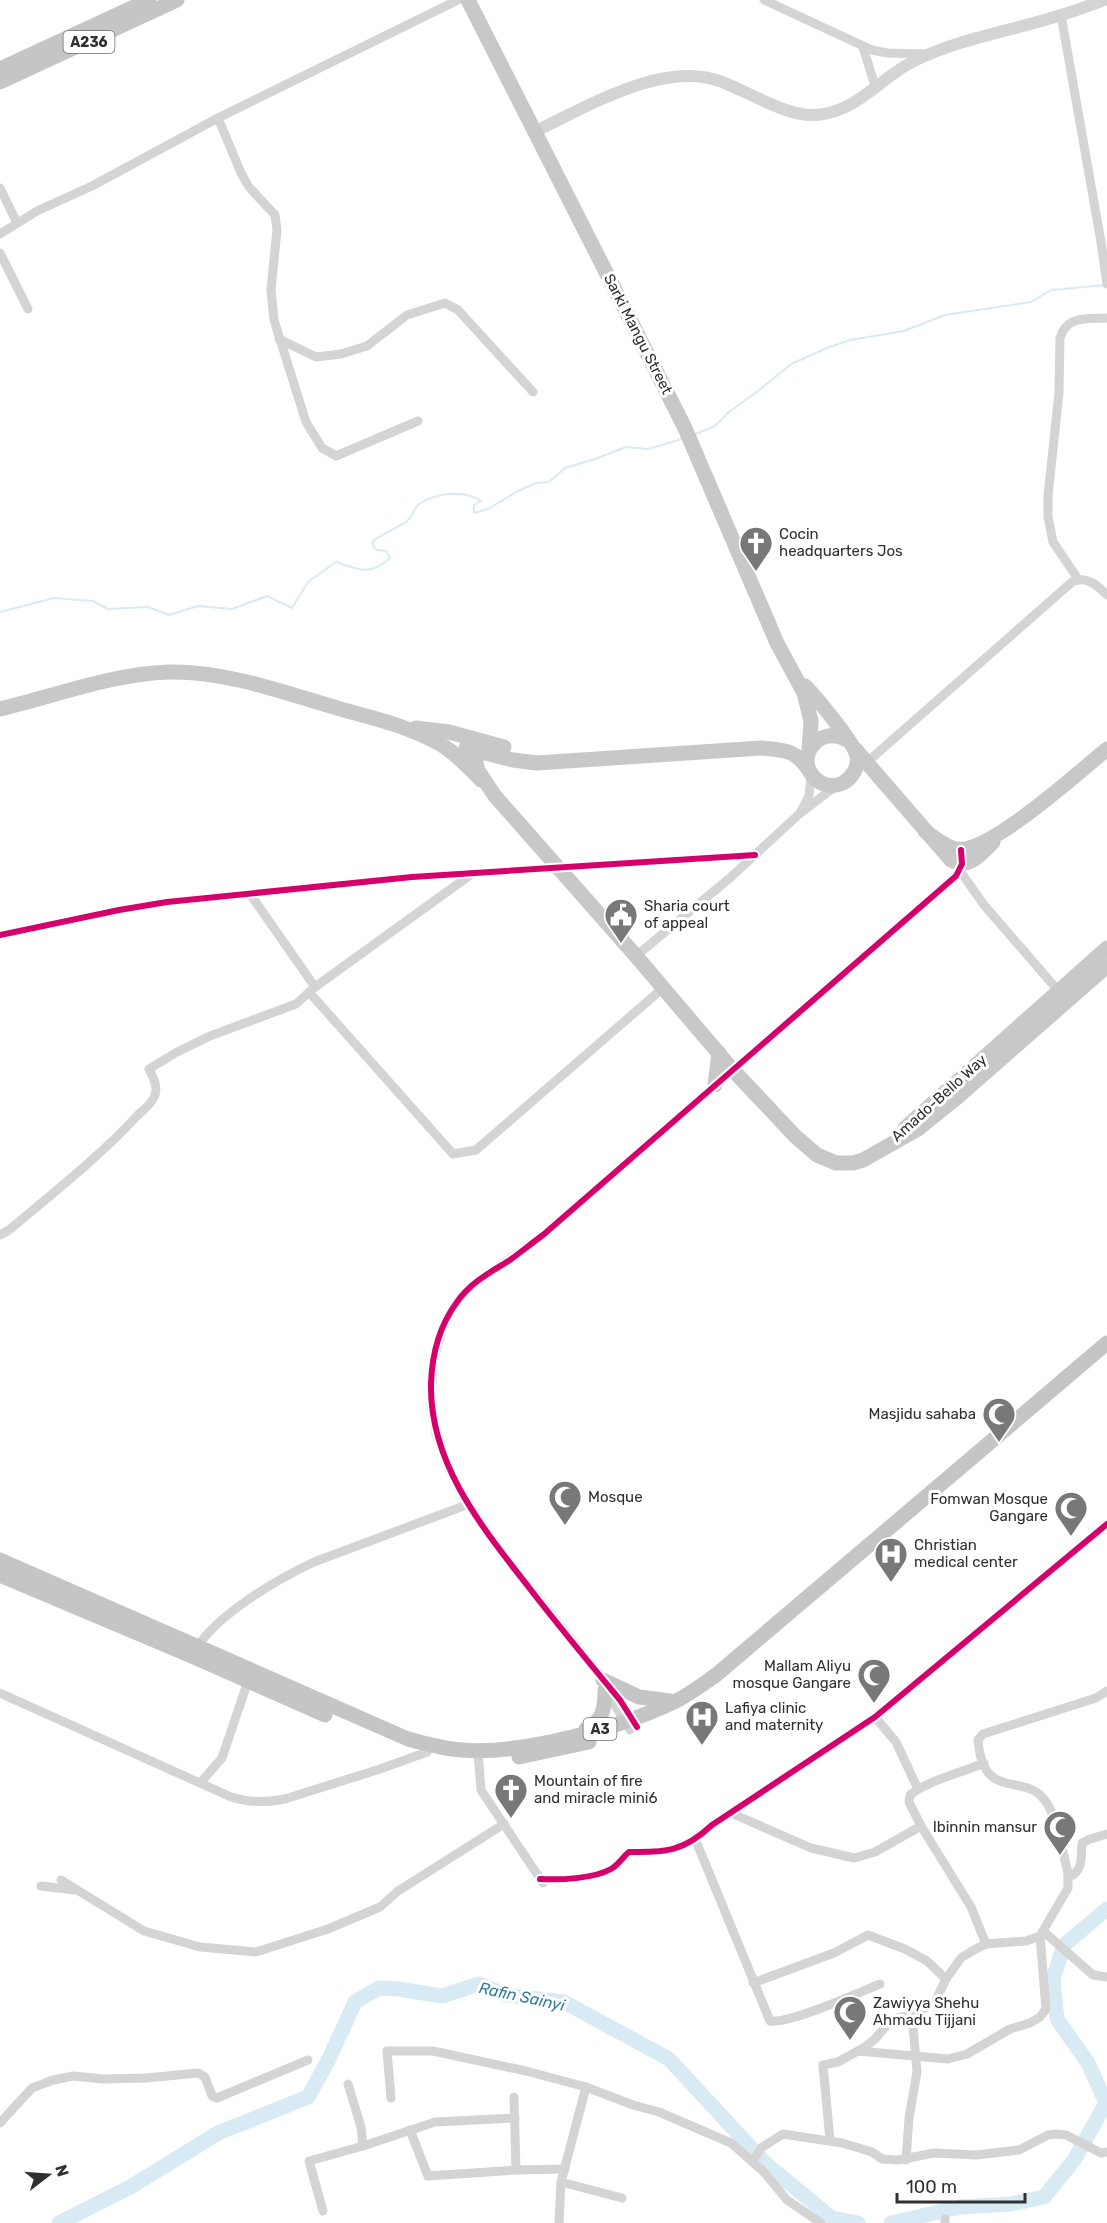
<svg xmlns="http://www.w3.org/2000/svg" width="1107" height="2223" viewBox="0 0 1107 2223" font-family="Rubik,sans-serif">
<style>
.lines{fill:none;stroke-linecap:round;stroke-linejoin:round}
.stream{stroke:#d8ebf4;stroke-width:2}
.river{stroke:#d8ebf4;stroke-width:15}
.minor{stroke:#d4d4d4;stroke-width:9}
.tertiary{stroke:#d4d4d4;stroke-width:12}
.primary{stroke:#c8c8c8;stroke-width:15}
.trunk{stroke:#c5c5c5;stroke-width:15}
.cycleway-casing{stroke:#fff;stroke-width:10}
.cycleway{stroke:#d6006c;stroke-width:6}
.labels{text-anchor:middle;stroke-width:6;stroke-linejoin:round;paint-order:stroke}
.shield{fill:#fff;stroke:#6e6e6e;stroke-width:1.5}
.shield-label{font-size:14px;font-weight:bold;fill:#303030}
.street-label{font-size:15px;fill:#303030;stroke:#fff}
.poi-label{font-size:15px;fill:#303030;stroke:#fff;text-anchor:start}
.water-label{font-size:16px;font-style:italic;fill:#357c9a;stroke:#fff}
</style>
<rect width="100%" height="100%" fill="#fff"/>
<g class="lines">
<!-- stream -->
<g class="stream">
<path d="M693,435L715,426L729,412L758,391L791,364L827,348L850,340L904,331L945,315L1031,302L1051,290L1106,285"/>
<path d="M0,612L54,598L93,601L108,609L148,607L169,615L198,606L232,609L267,596L292,608L308,582L336,562C359,570 370,576 390,558L386,551L376,550L372,543C381,532 396,530 407,521C412,517 414,509 418,505C435,492 464,490 481,501L474,505V513L488,509L518,491L536,483L549,482L565,468L595,459L626,447L648,449L682,439"/>
</g>
<!-- river -->
<g class="river">
<path d="M59,2223L132,2186L218,2133L308,2097L329,2059L355,2002L379,1988L399,1989L442,1996L479,1984L506,1995L564,2002L669,2059L766,2164L832,2218L858,2223"/>
<path d="M891,2223L960,2207L1011,2204L1044,2197L1074,2160L1106,2103L1088,2063L1057,2019L1053,1979L1064,1945L1107,1909"/>
</g>
<!-- minor -->
<g class="minor">
<path d="M764,0L872,50L887,53L926,54"/>
<path d="M1061,15L1101,242L1107,284"/>
<path d="M863,47L876,89"/>
<path d="M218,118L241,173L249,187L275,215L277,230L271,290L274,320L306,422L322,448L336,456L418,421"/>
<path d="M0,188L17,223"/>
<path d="M0,234L37,211L92,186L218,118L458,0"/>
<path d="M0,253L28,309"/>
<path d="M279,339L316,357L341,354L367,346L407,315L445,303L458,310L533,392"/>
<path d="M1078,579L1053,542L1048,517V496L1059,392L1060,338C1066,315 1088,319 1107,318"/>
<path d="M865,764L1072,582C1086,575 1097,585 1107,595"/>
<path d="M801,811L809,796L811,774"/>
<path d="M960,871L984,905L1061,994"/>
<path d="M250,894L315,987"/>
<path d="M0,935L119,910L167,902L412,877L755,855"/>
<path d="M636,956L731,877L798,815L836,786"/>
<path d="M309,992L453,1154L476,1150L663,988"/>
<path d="M0,1235L9,1230C53,1193 98,1158 137,1116C142,1111 153,1103 155,1095C158,1086 153,1077 149,1069L177,1052L210,1036L296,1004L315,987L473,873"/>
<path d="M195,1651C215,1615 278,1579 314,1562L469,1504"/>
<path d="M606,1691L630,1730"/>
<path d="M1107,1691L1096,1698L983,1734L978,1740C983,1804 1025,1770 1046,1802C1056,1815 1064,1857 1068,1873L1073,1875C1083,1868 1081,1855 1082,1843L1090,1839L1107,1834"/>
<path d="M0,1693L231,1797C250,1803 266,1803 285,1799L380,1769L427,1752"/>
<path d="M875,1717L896,1742L918,1789"/>
<path d="M637,1727L620,1700L499,1549L460,1491L449,1469L436,1434L431,1404L433,1362L444,1324L457,1301L470,1287L543,1235L956,876L960,871L962,859"/>
<path d="M478,1751L481,1790L543,1883"/>
<path d="M984,1763C961,1773 929,1780 910,1795L909,1802L921,1826L971,1907L986,1944"/>
<path d="M201,1782L222,1758L248,1681"/>
<path d="M731,1813L811,1848L854,1858L875,1852L921,1826"/>
<path d="M696,1841L770,2021C790,2024 858,1993 880,1984"/>
<path d="M540,1879C560,1880 593,1879 611,1869C618,1865 623,1857 629,1852C667,1852 683,1852 712,1825L875,1717L1107,1524"/>
<path d="M61,1880L144,1931L200,1947L256,1952L328,1929L380,1907L398,1891L504,1824"/>
<path d="M41,1886L75,1890"/>
<path d="M1043,1931L1093,1975L1107,1977"/>
<path d="M753,1983L834,1953L868,1935L905,1949L927,1961L946,1979"/>
<path d="M912,2015L935,2002L946,1979L961,1958L972,1951L986,1944L1026,1941L1040,1936L1068,1888V1873"/>
<path d="M858,2051L948,2059L967,2054L1010,2029L1030,2023L1040,2017L1046,2009L1040,1936"/>
<path d="M348,2084L361,2127L363,2146L435,2122L515,2118"/>
<path d="M514,2097L516,2170"/>
<path d="M391,2098L387,2051H433L526,2071L586,2087L633,2105L659,2112L731,2143L764,2172L787,2200L821,2223"/>
<path d="M0,2123L32,2088L53,2080L73,2076L103,2079L146,2078L198,2073L205,2077L212,2096L217,2098L308,2060"/>
<path d="M410,2130L428,2176L516,2170L565,2169"/>
<path d="M830,2140L823,2065L838,2062L865,2047L875,2039L892,2019L912,2015L917,2072L909,2118L906,2160"/>
<path d="M753,2161L761,2148L783,2134L842,2143L872,2152L882,2159L898,2160L934,2153L976,2155L1019,2150L1048,2135L1056,2134L1066,2135L1101,2153L1107,2152"/>
<path d="M561,2182L622,2198"/>
<path d="M323,2211L309,2161L363,2146"/>
<path d="M945,2219V2223"/>
<path d="M559,2223L561,2182L586,2087"/>
</g>
<!-- tertiary -->
<path class="tertiary" d="M534,132C587,107 664,59 722,82C749,92 787,117 816,115C859,111 878,79 914,61C960,38 1012,31 1061,15C1076,11 1090,5 1104,0"/>
<!-- primary -->
<g class="primary">
<path d="M468,0L684,426L777,643L804,693L811,721L809,751"/>
<path d="M805,686C816,697 855,744 857,756C859,767 852,778 843,783C834,787 824,786 817,780C792,760 819,723 847,740"/>
<path d="M0,709C55,696 111,674 169,672C226,671 283,692 337,708C372,718 409,726 440,744C456,753 468,767 481,780"/>
<path d="M416,728L449,732L504,747"/>
<path d="M471,738L478,771L495,796L636,956L732,1069L795,1136L817,1155L836,1163H853L863,1160L918,1129L954,1100L1107,966"/>
<path d="M466,748L513,760L537,763L761,748C785,750 794,749 809,770"/>
<path d="M855,749L951,860C969,870 981,854 993,842"/>
<path d="M925,831C934,837 946,848 957,849C989,854 1080,771 1107,749"/>
<path d="M715,1085L719,1053"/>
<path d="M905,1128L1107,948"/>
</g>
<!-- trunk -->
<g class="trunk">
<path d="M0,69L149,0"/>
<path d="M0,82L177,0"/>
<path d="M0,1560L408,1739C426,1744 444,1749 462,1750C522,1755 619,1728 674,1702C689,1695 703,1684 716,1675L1107,1343"/>
<path d="M0,1575L192,1656L325,1715"/>
<path d="M603,1680L639,1697L670,1701"/>
<path d="M586,1729C603,1721 605,1708 605,1690"/>
<path d="M519,1757L589,1742"/>
</g>
<defs>
<g id="cycleway">
<path d="M0,935L119,910L167,902L412,877L755,855"/>
<path d="M637,1727L620,1700C591,1665 562,1630 534,1594C486,1532 429,1466 431,1383C432,1354 440,1325 457,1302C471,1282 491,1272 510,1260C521,1252 532,1243 543,1235L956,876L962,864L961,850"/>
<path d="M540,1879C560,1880 593,1879 611,1869C618,1865 623,1857 629,1852C667,1852 683,1852 712,1825L875,1717L1107,1524"/>
</g>
</defs>
<!-- cycleway casing -->
<use href="#cycleway" class="cycleway-casing"/>
<!-- cycleway -->
<use href="#cycleway" class="cycleway"/>
</g>
<!-- icons -->
<defs>
<symbol id="church-pin" viewBox="-11 -11 22 30"><path d="M0 17L-7.5 6A9.5 9.5 0 1 1 7.5 6Z" fill="#787878" stroke="#fff"/><path d="M-1.2-6h2.4v3.5h3.3v2.4h-3.3V6h-2.4V-.1h-3.3v-2.4h3.3Z" fill="#fff"/></symbol>
<symbol id="civic-pin" viewBox="-11 -11 22 30"><path d="M0 17L-7.5 6A9.5 9.5 0 1 1 7.5 6Z" fill="#787878" stroke="#fff"/><path d="M-.6-6.5H3V-4.5H.6V-3L4-1V1h2V6H-6V1h2V-1L-.6-3ZM-1.2 2.5V6h2.4V2.5Z" fill="#fff"/></symbol>
<symbol id="mosque-pin" viewBox="-11 -11 22 30"><path d="M0 17L-7.5 6A9.5 9.5 0 1 1 7.5 6Z" fill="#787878" stroke="#fff"/><path d="M3.5-4.9A6 6 0 1 0 3.5 4.9A5 5 0 1 1 3.5-4.9Z" fill="#fff"/></symbol>
<symbol id="hospital-pin" viewBox="-11 -11 22 30"><path d="M0 17L-7.5 6A9.5 9.5 0 1 1 7.5 6Z" fill="#787878" stroke="#fff"/><path d="M-5-5h3v3.5h4V-5h3V5h-3V1.5h-4V5h-3Z" fill="#fff"/></symbol>
</defs>
<g fill-rule="evenodd">
<use href="#church-pin" x="737" y="524" width="38" height="52"/>
<use href="#civic-pin" x="602" y="896" width="38" height="52"/>
<use href="#mosque-pin" x="980" y="1395" width="38" height="52"/>
<use href="#mosque-pin" x="546" y="1478" width="38" height="52"/>
<use href="#mosque-pin" x="1052" y="1489" width="38" height="52"/>
<use href="#hospital-pin" x="872" y="1535" width="38" height="52"/>
<use href="#mosque-pin" x="855" y="1656" width="38" height="52"/>
<use href="#hospital-pin" x="683" y="1698" width="38" height="52"/>
<use href="#church-pin" x="492" y="1771" width="38" height="52"/>
<use href="#mosque-pin" x="1041" y="1808" width="38" height="52"/>
<use href="#mosque-pin" x="831" y="1993" width="38" height="52"/>
</g>
<g class="labels">
<!-- shield labels -->
<g class="shield">
<rect x="63.5" y="31" width="51" height="22" rx="4.5"/>
<rect x="583.5" y="1718" width="33" height="22" rx="4.5"/>
</g>
<g class="shield-label">
<text x="89" y="47">A236</text>
<text x="600" y="1734">A3</text>
</g>
<!-- street labels -->
<g class="street-label">
<text transform="translate(638 334) rotate(63)" y="5">Sarki Mangu Street</text>
<text transform="translate(939 1098) rotate(-42)" y="5">Amado-Bello Way</text>
</g>
<!-- poi labels -->
<g class="poi-label">
<text x="779" y="539">Cocin<tspan x="779" dy="17">headquarters Jos</tspan></text>
<text x="644" y="911">Sharia court<tspan x="644" dy="17">of appeal</tspan></text>
<text x="976" y="1419" text-anchor="end">Masjidu sahaba</text>
<text x="588" y="1502">Mosque</text>
<text x="1048" y="1504" text-anchor="end">Fomwan Mosque<tspan x="1048" dy="17">Gangare</tspan></text>
<text x="914" y="1550">Christian<tspan x="914" dy="17">medical center</tspan></text>
<text x="851" y="1671" text-anchor="end">Mallam Aliyu<tspan x="851" dy="17">mosque Gangare</tspan></text>
<text x="725" y="1713">Lafiya clinic<tspan x="725" dy="17">and maternity</tspan></text>
<text x="534" y="1786">Mountain of fire<tspan x="534" dy="17">and miracle mini6</tspan></text>
<text x="1037" y="1832" text-anchor="end">Ibinnin mansur</text>
<text x="873" y="2008">Zawiyya Shehu<tspan x="873" dy="17">Ahmadu Tijjani</tspan></text>
</g>
<!-- water labels -->
<g class="water-label">
<text transform="translate(522 1996) rotate(12)" y="6">Rafin Sainyi</text>
</g>
</g>
<!-- north arrow -->
<g transform="translate(48 2175) rotate(73)" stroke="#ffffff" stroke-width="4.5" paint-order="stroke">
<path d="M0-4.5L10 22L0 15L-10 22Z" fill="#303030"/>
<text y="-9" font-size="16" font-weight="bold" text-anchor="middle" fill="#303030">N</text>
</g>
<!-- scale -->
<path d="M897 2193v9h128v-9" fill="none" stroke="#303030" stroke-width="3"/>
<text x="906" y="2193" font-size="18" fill="#303030" stroke="#ffffff" stroke-width="4.5" paint-order="stroke">100 m</text>
</svg>
